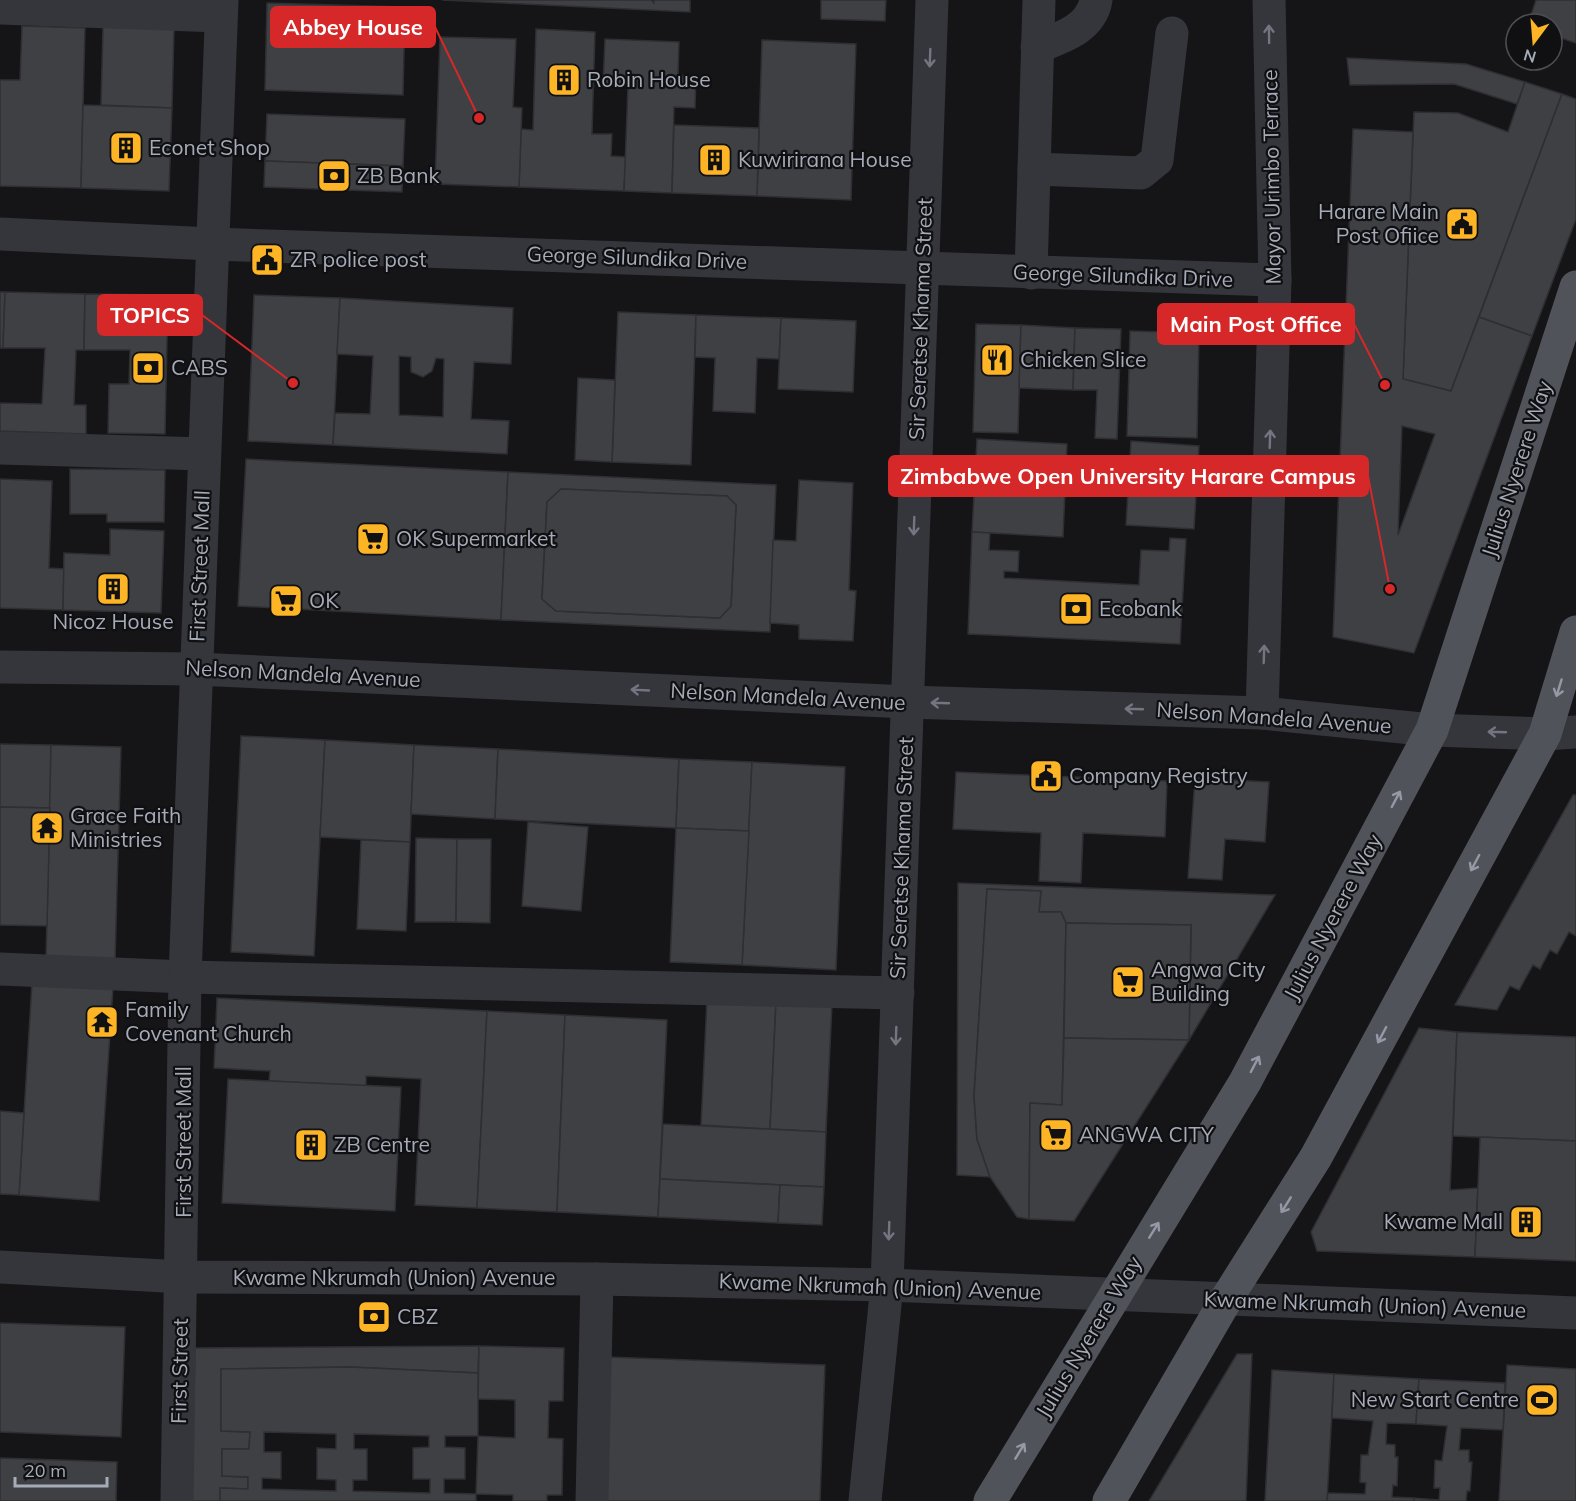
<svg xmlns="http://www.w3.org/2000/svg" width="1576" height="1501" viewBox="0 0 1576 1501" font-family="Mulish,sans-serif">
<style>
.building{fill:#3e4044;stroke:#2f2e33;stroke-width:1.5;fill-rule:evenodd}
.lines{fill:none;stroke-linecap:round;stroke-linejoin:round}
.minor{stroke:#35363c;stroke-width:33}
.major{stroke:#51535b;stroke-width:33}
.oneway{stroke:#737680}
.oneway2{stroke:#9499a5}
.labels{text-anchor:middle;stroke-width:4.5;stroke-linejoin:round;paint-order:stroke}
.poi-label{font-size:21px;fill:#a5abb8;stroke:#101012;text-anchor:start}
.street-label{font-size:21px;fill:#a5abb8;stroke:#101012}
.leader{fill:none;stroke:#d62828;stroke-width:2}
.callout-dot{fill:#d62828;stroke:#101012;stroke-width:2}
.callout{fill:#d62828;stroke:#d62828;stroke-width:2}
.callout-label{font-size:22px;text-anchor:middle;font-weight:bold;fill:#fff}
</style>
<rect width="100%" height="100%" fill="#151517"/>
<!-- building -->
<g class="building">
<path d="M442,0H651L654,3V0H690V12Z"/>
<path d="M821,0H886L885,21L821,19Z"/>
<path d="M1536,0H1576V43L1552,35V24H1528Z"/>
<path d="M267,3L405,7L403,95L265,90Z"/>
<path d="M22,26L85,28L81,188L0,186V80H20Z"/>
<path d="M103,27L174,29L172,108L101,105Z"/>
<path d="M536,29L595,32L592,134H612L611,156L626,157L624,191L519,187L521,129L533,130Z"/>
<path d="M440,37L516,39L513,107L522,108L519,187L435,184Z"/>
<path d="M605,39L679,42L678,75L696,76L695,108L674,107L672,193L624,191L628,86L603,85Z"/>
<path d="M762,40L856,44L851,200L757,196Z"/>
<path d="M1347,58L1466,64L1525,82L1517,104L1454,84L1350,85Z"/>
<path d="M1525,82L1562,94L1451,391L1403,379L1414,112L1458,113L1508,132Z"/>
<path d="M1562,94L1576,99V219L1532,336L1479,317Z"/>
<path d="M83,105L172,108L169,191L81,188Z"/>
<path d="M267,114L405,119L403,166L265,161Z"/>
<path d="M674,125L759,128L757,196L672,193Z"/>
<path d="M1353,129L1413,132L1403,379L1451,391L1479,317L1532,336L1414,653L1333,637ZM1402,426L1435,434L1398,535Z"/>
<path d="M265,161L403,166L402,192L264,187Z"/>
<path d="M0,292H5L3,348H0Z"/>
<path d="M5,292L85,294L84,350H76L74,405H86V434L0,431V403L42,404L45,348H3Z"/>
<path d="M85,294L168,295L165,434L108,433L109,384H129L130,350H84Z"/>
<path d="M254,295L340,298L333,445L248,441Z"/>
<path d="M340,298L513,308L511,364L474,362L471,419L509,421L507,454L333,445L335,413L370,414L373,356L337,354ZM399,356L411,357V372L423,377L432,371L436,358L444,359L443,417L399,415Z"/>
<path d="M618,312L696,315L691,465L612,462Z"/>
<path d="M696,315L781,318L779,359L757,358L755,413L713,411L715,358L695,357Z"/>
<path d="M781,318L856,321L853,392L778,389Z"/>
<path d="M976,324L1021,325L1018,433L973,432Z"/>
<path d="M1021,325L1075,328L1073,390L1019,388Z"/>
<path d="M1075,328L1121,329L1117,439L1095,438L1097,390H1073Z"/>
<path d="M1130,331L1199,333L1197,438L1127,436Z"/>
<path d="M578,378L615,380L612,462L575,460Z"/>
<path d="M977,439L1067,444L1063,537L972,532Z"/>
<path d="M1131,441L1199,446L1194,529L1126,525Z"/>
<path d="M246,459L508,472L501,620L238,606Z"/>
<path d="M70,469L165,470L164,522H107V514H70Z"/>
<path d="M508,472L776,485L770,632L501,620ZM561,489L727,496L736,505L731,606L720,618L556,611L542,599L547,502Z"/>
<path d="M0,479L52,481L49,568L64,569L63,610L0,608Z"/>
<path d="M799,480L853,483L849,590L856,591L853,641L799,639V625L770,623L773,540L796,541Z"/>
<path d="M561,489L727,496L736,505L731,606L720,618L556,611L542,599L547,502Z"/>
<path d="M110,529L164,531L161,613L63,610L64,553L110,555Z"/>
<path d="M972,532L990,533L989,550L1019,551L1018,572L1004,571V578L1139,585L1141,550L1169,551L1170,538L1186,539L1180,644L968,634Z"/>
<path d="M241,736L325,740L314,956L231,952Z"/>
<path d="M325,740L414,745L410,842L320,837Z"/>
<path d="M0,744L51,745L50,808L0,807Z"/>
<path d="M51,745L121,747L115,962L46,960Z"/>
<path d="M414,745L498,749L495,819L411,814Z"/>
<path d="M498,749L679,759L676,828L495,819Z"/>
<path d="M679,759L752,762L749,831L676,828Z"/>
<path d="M752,762L845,767L836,970L742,965Z"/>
<path d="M956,772L1167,781L1165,837L1083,833L1081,883L1039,881L1041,833L953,829Z"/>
<path d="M1195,778L1269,782L1265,842L1225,839L1222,880L1188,878Z"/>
<path d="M1573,795H1576V936L1569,932L1557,954L1550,950L1540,969L1533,965L1519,990L1510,986L1497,1010L1455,1005Z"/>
<path d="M0,807L50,808L47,926L0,925Z"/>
<path d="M528,822L588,827L581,911L522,906Z"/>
<path d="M676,828L749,831L742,965L670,962Z"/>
<path d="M416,838L457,839L456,922H415Z"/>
<path d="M457,839H491L490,923L456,922Z"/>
<path d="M361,840L410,842L406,931L357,929Z"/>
<path d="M958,883L1275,895L1189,1040L1191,925L1066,923L1061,912H1039L1041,891L987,889L974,1096L977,1139L990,1177L957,1175Z"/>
<path d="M987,889L1041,891L1039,912H1061L1066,923L1062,1105L1030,1103L1029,1219L1017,1217L990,1177L977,1139L974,1096Z"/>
<path d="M1066,923L1191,925L1189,1040L1064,1038Z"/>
<path d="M32,983L113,988L99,1201L19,1195Z"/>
<path d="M217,998L487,1011L477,1208L415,1205L421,1079L366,1076V1086L269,1081L270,1071L214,1068Z"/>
<path d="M707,999L776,1002L770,1129L701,1125Z"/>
<path d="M776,1002L832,1005L826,1132L770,1129Z"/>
<path d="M487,1011L565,1015L557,1212L477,1208Z"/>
<path d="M565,1015L667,1020L658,1217L557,1212Z"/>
<path d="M1419,1028L1457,1032L1450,1190L1478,1188L1475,1257L1317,1251L1311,1232Z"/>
<path d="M1457,1032L1576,1037V1141L1453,1136Z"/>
<path d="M1064,1038L1189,1040L1074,1221L1029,1219L1030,1103L1062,1105Z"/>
<path d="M228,1079L401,1087L395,1211L222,1203Z"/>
<path d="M0,1111L24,1113L19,1195L0,1194Z"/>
<path d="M663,1124L826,1132L824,1187L660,1179Z"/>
<path d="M1480,1137L1576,1141V1261L1475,1257Z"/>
<path d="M660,1179L780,1185L778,1223L658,1217Z"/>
<path d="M780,1185L824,1187L822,1225L778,1223Z"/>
<path d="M0,1323L125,1327L121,1437L0,1432Z"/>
<path d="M479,1346L478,1373L350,1367L221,1369V1431L250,1432L249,1449H222V1476L248,1477V1489L220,1488V1501H191L195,1348Z"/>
<path d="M479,1346L564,1348L563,1401H549L548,1438L563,1439L562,1495H547V1501H513V1495L476,1494L478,1436L515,1438V1400L478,1399Z"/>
<path d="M1237,1354H1252L1246,1501H1149Z"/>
<path d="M607,1357L825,1365L820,1501H602Z"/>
<path d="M1507,1365L1576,1369V1501H1499Z"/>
<path d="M350,1367L478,1373V1436H445V1447L465,1448V1479H444V1493L476,1494V1501H220V1488L248,1489V1477L222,1476V1449H249L250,1432L221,1431V1369ZM264,1432L336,1434V1449L317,1448V1479L336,1480V1491L262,1489V1478L281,1479V1452H264ZM354,1434L429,1436V1447L413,1448V1479H430V1493L353,1491V1480H367V1449H354Z"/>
<path d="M1272,1370L1334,1374L1327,1501H1265Z"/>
<path d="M1334,1374L1419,1379L1416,1424L1387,1423L1386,1444L1395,1445V1457H1398L1397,1486L1393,1485L1392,1497L1414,1498V1501H1327L1328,1493L1365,1494L1366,1483L1360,1482L1361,1455H1368L1373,1421L1332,1418Z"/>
<path d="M1419,1379L1505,1383L1503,1430L1461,1428L1459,1450H1469V1462H1472L1470,1491H1467L1466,1501H1414V1498L1439,1500L1440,1488H1434L1435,1460L1442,1461L1447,1426L1416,1424Z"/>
<path d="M0,1458L117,1462L116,1501H0Z"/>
</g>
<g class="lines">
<!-- minor -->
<g class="minor">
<path d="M0,8L220,16"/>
<path d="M1037,47C1061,38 1091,29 1096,0"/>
<path d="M1034,169L1141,173L1157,160L1172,33"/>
<path d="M0,234L212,244L1275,280"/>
<path d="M1031,273L1039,0"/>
<path d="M0,448L204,454"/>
<path d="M0,667L196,669L908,702L1262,713L1432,730L1545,734L1576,732"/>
<path d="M1262,713L1275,280L1269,0"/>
<path d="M0,969L185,977L898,993"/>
<path d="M0,1267L183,1277L597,1279L887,1285L1576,1313"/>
<path d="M177,1501L185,977L222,0"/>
<path d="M592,1501L597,1279"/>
<path d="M865,1501L887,1285L932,0"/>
</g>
<!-- major -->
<g class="major">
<path d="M990,1501L1245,1082L1432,730L1576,287"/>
<path d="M1109,1501L1227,1298L1316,1157L1545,734L1576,632"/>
</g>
</g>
<!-- one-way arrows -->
<defs><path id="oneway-shaft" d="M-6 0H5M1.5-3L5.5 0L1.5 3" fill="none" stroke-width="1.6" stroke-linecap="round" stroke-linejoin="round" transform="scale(1.5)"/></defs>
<g class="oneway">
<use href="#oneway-shaft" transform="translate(1269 34) rotate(-91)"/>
<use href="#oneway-shaft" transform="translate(930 58) rotate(92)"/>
<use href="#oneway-shaft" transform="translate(1270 439) rotate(-88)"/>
<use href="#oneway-shaft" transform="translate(914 526) rotate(92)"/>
<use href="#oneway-shaft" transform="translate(1264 654) rotate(-88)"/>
<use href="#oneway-shaft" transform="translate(640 690) rotate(-177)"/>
<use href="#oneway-shaft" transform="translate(940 703) rotate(-178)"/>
<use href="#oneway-shaft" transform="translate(1134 709) rotate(-178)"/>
<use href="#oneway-shaft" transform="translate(1497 732) rotate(-178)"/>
<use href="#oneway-shaft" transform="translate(896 1036) rotate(92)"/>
<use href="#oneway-shaft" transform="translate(889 1231) rotate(92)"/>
</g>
<g class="oneway2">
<use href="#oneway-shaft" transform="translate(1559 688) rotate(107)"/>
<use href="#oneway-shaft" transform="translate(1396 799) rotate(-62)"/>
<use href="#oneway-shaft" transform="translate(1475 863) rotate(118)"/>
<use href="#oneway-shaft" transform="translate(1382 1035) rotate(118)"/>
<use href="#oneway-shaft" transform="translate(1255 1064) rotate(-62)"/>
<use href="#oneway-shaft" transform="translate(1286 1205) rotate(122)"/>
<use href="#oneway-shaft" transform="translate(1154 1230) rotate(-58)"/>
<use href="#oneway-shaft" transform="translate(1020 1451) rotate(-59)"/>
</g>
<!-- icons -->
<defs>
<symbol id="building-square" viewBox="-11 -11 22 22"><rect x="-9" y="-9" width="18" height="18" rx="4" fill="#feb525" stroke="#101012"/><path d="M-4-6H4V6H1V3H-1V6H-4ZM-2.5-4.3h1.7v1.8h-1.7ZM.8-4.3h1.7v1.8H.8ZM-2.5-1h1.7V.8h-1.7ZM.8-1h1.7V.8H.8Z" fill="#111"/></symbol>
<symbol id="bank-square" viewBox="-11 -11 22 22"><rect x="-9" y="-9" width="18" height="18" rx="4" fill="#feb525" stroke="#101012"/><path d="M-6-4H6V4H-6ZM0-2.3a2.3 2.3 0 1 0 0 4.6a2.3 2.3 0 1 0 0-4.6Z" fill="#111"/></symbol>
<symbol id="civic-square" viewBox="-11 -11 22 22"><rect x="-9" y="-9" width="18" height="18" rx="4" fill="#feb525" stroke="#101012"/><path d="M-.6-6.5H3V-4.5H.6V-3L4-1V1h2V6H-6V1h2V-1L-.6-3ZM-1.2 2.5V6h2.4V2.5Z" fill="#111"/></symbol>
<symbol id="restaurant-square" viewBox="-11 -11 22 22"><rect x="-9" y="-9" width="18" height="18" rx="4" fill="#feb525" stroke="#101012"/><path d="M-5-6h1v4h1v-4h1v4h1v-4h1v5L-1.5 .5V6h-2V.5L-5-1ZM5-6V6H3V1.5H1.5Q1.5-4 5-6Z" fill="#111"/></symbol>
<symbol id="supermarket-square" viewBox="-11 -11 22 22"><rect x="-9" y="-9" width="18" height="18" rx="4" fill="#feb525" stroke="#101012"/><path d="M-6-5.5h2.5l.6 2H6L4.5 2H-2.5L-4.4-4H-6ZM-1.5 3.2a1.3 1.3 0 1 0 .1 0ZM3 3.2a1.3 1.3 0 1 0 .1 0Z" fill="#111"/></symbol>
<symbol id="temple-square" viewBox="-11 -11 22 22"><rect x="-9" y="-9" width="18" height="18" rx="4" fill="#feb525" stroke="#101012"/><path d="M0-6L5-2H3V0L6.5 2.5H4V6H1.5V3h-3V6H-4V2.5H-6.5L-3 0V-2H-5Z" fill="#111"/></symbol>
<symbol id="stadium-square" viewBox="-11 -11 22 22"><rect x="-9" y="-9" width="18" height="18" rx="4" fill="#feb525" stroke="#101012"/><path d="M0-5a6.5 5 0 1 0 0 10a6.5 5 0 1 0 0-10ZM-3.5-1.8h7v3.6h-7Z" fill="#111"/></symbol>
</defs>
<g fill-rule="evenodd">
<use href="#building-square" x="545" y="61" width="38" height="38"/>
<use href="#building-square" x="107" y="129" width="38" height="38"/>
<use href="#building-square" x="696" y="141" width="38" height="38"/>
<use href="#bank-square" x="315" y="157" width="38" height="38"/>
<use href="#civic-square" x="1443" y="205" width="38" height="38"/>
<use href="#civic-square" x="248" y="241" width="38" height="38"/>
<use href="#restaurant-square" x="978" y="341" width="38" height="38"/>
<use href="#bank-square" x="129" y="349" width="38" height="38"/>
<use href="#supermarket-square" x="354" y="520" width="38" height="38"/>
<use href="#building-square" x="94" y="570" width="38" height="38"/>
<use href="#supermarket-square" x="267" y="582" width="38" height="38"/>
<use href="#bank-square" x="1057" y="590" width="38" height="38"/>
<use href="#civic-square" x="1027" y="757" width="38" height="38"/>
<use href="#temple-square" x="28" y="809" width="38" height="38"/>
<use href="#supermarket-square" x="1109" y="963" width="38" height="38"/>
<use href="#temple-square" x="83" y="1003" width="38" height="38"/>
<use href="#supermarket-square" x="1037" y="1116" width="38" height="38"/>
<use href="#building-square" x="292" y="1126" width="38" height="38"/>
<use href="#building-square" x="1507" y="1203" width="38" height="38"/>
<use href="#bank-square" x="355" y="1298" width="38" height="38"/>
<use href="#stadium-square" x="1523" y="1381" width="38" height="38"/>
</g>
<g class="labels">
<!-- poi labels -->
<g class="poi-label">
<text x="587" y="87">Robin House</text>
<text x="149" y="155">Econet Shop</text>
<text x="738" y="167">Kuwirirana House</text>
<text x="357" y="183">ZB Bank</text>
<text x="1439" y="219" text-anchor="end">Harare Main<tspan x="1439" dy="24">Post Ofiice</tspan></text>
<text x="290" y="267">ZR police post</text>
<text x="1020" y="367">Chicken Slice</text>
<text x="171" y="375">CABS</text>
<text x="396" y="546">OK Supermarket</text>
<text x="309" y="608">OK</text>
<text x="1099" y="616">Ecobank</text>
<text x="113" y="629" text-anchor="middle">Nicoz House</text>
<text x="1069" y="783">Company Registry</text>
<text x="70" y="823">Grace Faith<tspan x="70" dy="24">Ministries</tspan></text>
<text x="1151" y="977">Angwa City<tspan x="1151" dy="24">Building</tspan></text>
<text x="125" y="1017">Family<tspan x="125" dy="24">Covenant Church</tspan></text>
<text x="1079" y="1142">ANGWA CITY</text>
<text x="334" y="1152">ZB Centre</text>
<text x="1503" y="1229" text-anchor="end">Kwame Mall</text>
<text x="397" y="1324">CBZ</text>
<text x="1519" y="1407" text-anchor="end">New Start Centre</text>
</g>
<!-- street labels -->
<g class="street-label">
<text transform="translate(1272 177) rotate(-91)" y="7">Mayor Urimbo Terrace</text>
<text transform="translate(637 258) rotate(2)" y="7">George Silundika Drive</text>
<text transform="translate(1123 276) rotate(2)" y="7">George Silundika Drive</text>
<text transform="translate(921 319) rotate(-88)" y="7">Sir Seretse Khama Street</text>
<text transform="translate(1517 469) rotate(-72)" y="7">Julius Nyerere Way</text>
<text transform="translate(200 566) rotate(-88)" y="7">First Street Mall</text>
<text transform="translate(303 674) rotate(3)" y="7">Nelson Mandela Avenue</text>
<text transform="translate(788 697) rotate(3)" y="7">Nelson Mandela Avenue</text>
<text transform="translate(1274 718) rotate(4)" y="7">Nelson Mandela Avenue</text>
<text transform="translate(902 858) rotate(-88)" y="7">Sir Seretse Khama Street</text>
<text transform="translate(1333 917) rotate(-62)" y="7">Julius Nyerere Way</text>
<text transform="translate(184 1142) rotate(-90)" y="7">First Street Mall</text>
<text x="394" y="1285">Kwame Nkrumah (Union) Avenue</text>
<text transform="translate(880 1287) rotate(2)" y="7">Kwame Nkrumah (Union) Avenue</text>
<text transform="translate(1365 1305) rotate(2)" y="7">Kwame Nkrumah (Union) Avenue</text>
<text transform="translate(1089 1337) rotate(-59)" y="7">Julius Nyerere Way</text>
<text transform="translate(180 1371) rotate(-89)" y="7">First Street</text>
</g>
</g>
<!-- callouts -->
<path class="leader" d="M479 118L435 27M293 383L202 315M1385 385L1354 324M1390 589L1368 476"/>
<g class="callout-dot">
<circle cx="479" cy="118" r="6"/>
<circle cx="293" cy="383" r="6"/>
<circle cx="1385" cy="385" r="6"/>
<circle cx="1390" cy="589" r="6"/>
</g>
<g class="callout">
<rect x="271" y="7" width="164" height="40" rx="6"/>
<rect x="98" y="295" width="104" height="40" rx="6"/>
<rect x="1158" y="304" width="196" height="40" rx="6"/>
<rect x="889" y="456" width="479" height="40" rx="6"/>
</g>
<g class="callout-label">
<text x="353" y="35">Abbey House</text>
<text x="150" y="323">TOPICS</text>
<text x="1256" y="332">Main Post Office</text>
<text x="1128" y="484">Zimbabwe Open University Harare Campus</text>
</g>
<!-- north arrow -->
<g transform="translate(1534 42) rotate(196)"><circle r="28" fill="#101012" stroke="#4c4e54" stroke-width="1.5"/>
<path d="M0-4.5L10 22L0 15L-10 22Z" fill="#feb525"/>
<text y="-9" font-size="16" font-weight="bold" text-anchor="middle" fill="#a5abb8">N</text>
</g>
<!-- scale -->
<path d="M15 1477v9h92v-9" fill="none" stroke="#a5abb8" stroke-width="3"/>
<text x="24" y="1477" font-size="18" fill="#a5abb8" stroke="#101012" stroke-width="4.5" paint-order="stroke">20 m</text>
</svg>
